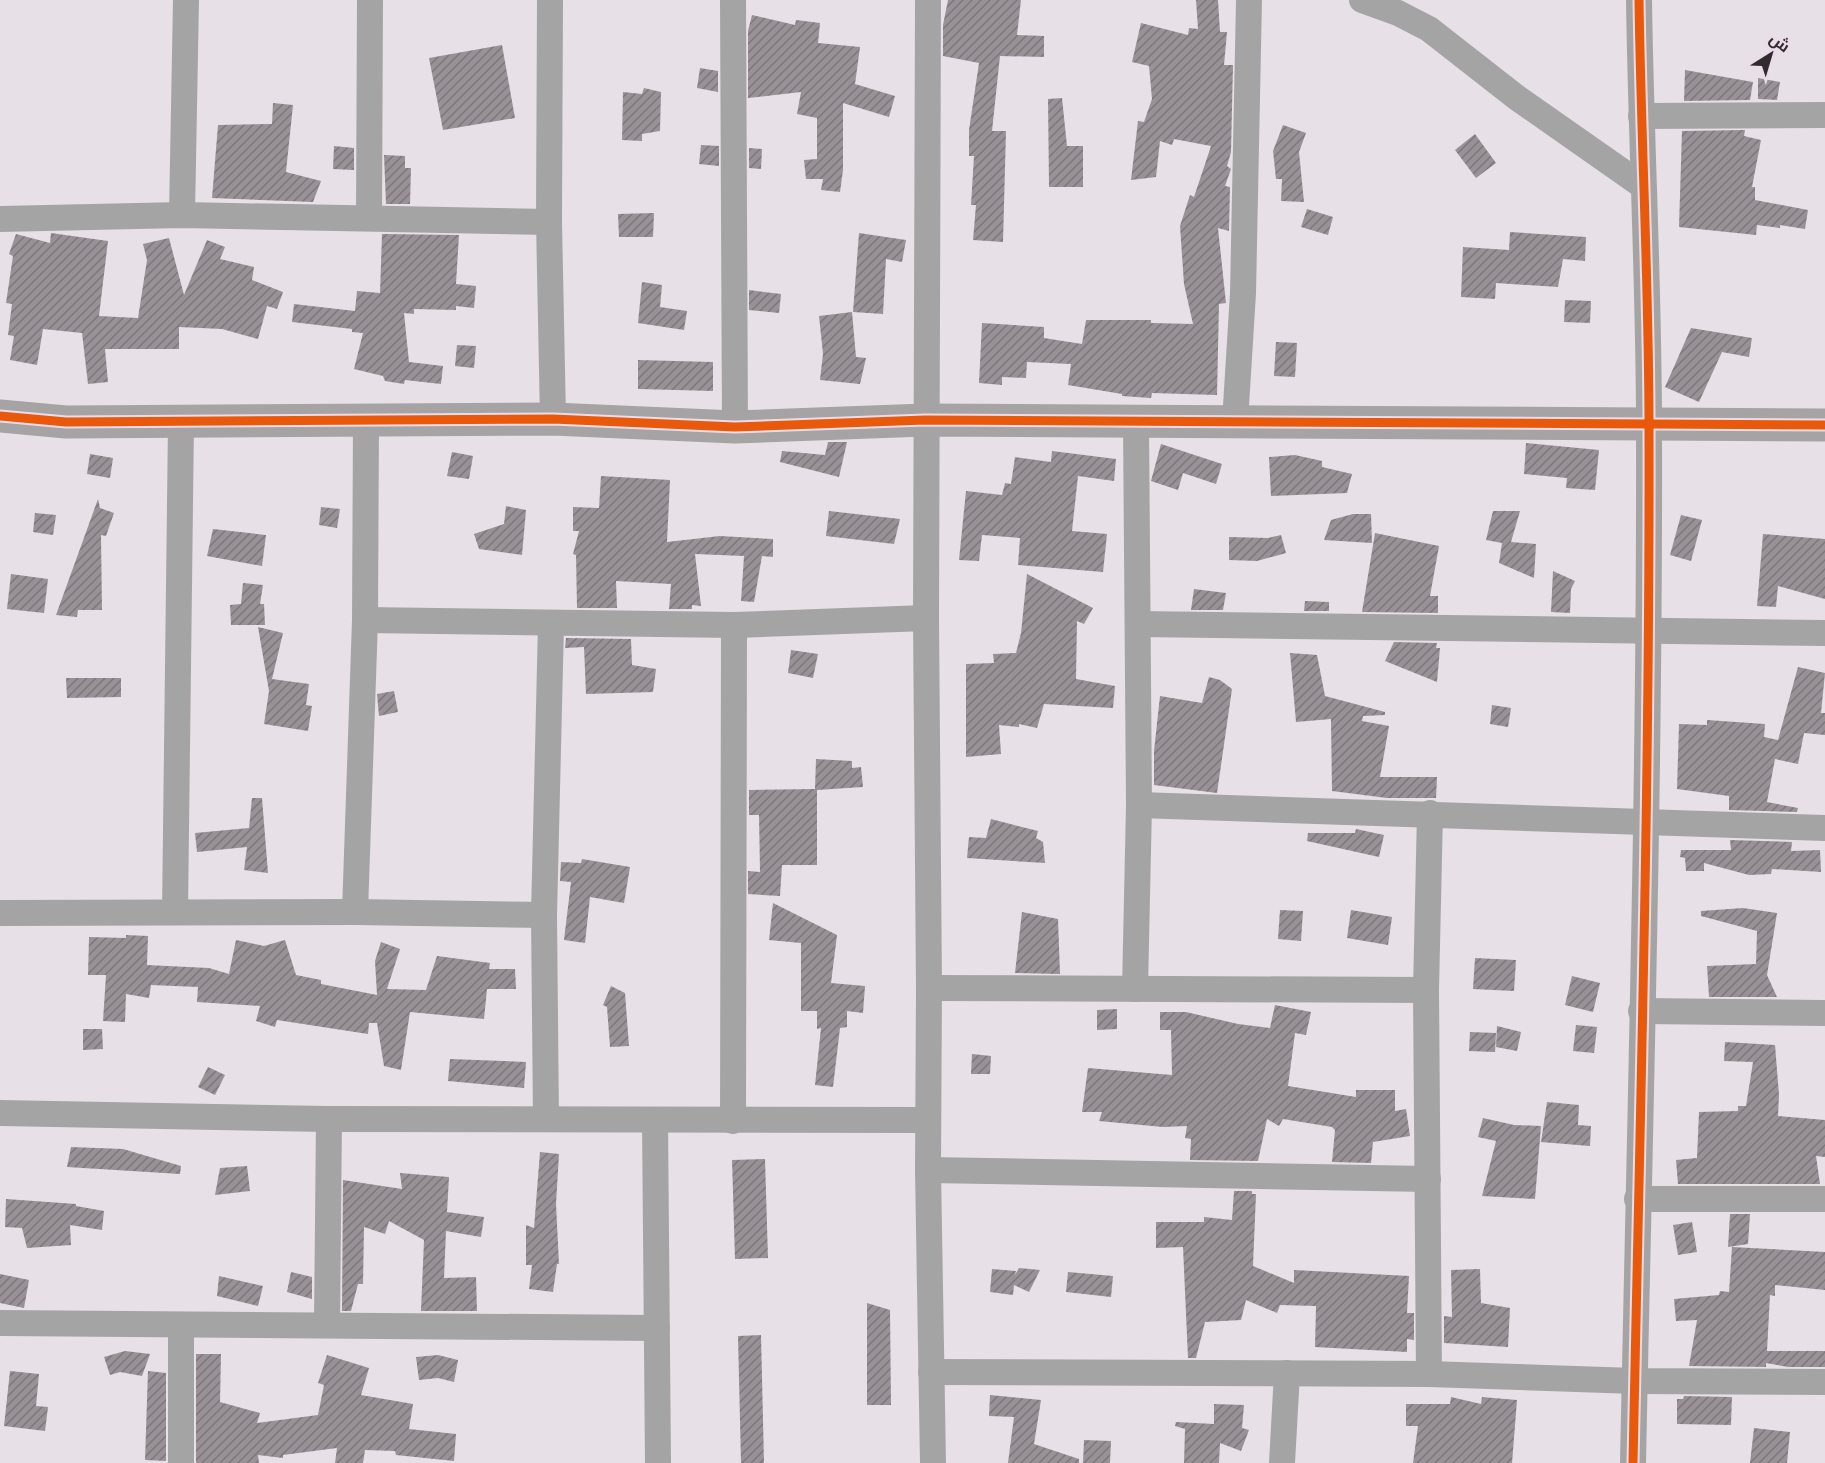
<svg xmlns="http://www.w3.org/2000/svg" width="1825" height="1463" viewBox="0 0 1825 1463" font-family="Jost,Cairo,sans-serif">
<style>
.building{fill:url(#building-hatch)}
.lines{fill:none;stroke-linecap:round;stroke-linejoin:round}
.street{stroke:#a5a4a4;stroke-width:26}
.secondary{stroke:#a5a3a4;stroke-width:33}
.cycleway-casing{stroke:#ecdce9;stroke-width:13}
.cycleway{stroke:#e8590c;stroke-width:9}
</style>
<defs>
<pattern id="building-hatch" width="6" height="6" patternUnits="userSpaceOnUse" patternTransform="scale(1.5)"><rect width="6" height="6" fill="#989297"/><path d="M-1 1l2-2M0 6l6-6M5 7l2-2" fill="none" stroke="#7d777c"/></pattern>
</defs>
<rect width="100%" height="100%" fill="#e8e0e7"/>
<!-- building -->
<g class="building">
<path d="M948,0H1021L1017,35L1044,36V57L1000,56L992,131H1006L1003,242L973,240L976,205H971L974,156H969V130L979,63L943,56V25Z"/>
<path d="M1196,0H1218L1220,32H1227L1224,65H1233L1231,152L1227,166L1231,169L1225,186L1230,187L1229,231L1218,228L1226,303L1219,304L1217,395L1152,393L1151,398L1122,396V394L1068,385L1071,364L1027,362L1026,378L1002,377V385L979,383L982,323L1044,327V338L1082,344L1086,320H1151V323L1193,324L1184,284L1180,226L1190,195L1194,197L1211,146L1174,139L1172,145L1160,141L1156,177L1131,180L1138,121L1144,122L1152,99L1149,66L1132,62L1141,23L1188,35L1189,28L1198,29Z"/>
<path d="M752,15L795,25L796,20L820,23L818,43L860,47L855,84L895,96L889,117L843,103V170L840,192L821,190L823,179H806L804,160L817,159V118L797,114L801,92L748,98V31Z"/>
<path d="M502,45L515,118L443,130L429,58Z"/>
<path d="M700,68L718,71V92L697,88Z"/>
<path d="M1685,70L1753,82L1750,100L1684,101Z"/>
<path d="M1758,78L1780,82L1777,100L1758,99Z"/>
<path d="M644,88L661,92L660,131L642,134V141L622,140L623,92L642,94Z"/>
<path d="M1062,98L1067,146H1083V187H1049L1048,99Z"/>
<path d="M273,103L293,105L286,172L321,181L313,202L212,198L218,125L272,124Z"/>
<path d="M1283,125L1306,133L1299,152L1304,202L1281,201L1282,179H1276L1273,151Z"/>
<path d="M1745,130L1744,136L1761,140L1752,187H1755V200L1808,210L1805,229L1780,225V228L1757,225L1756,235L1679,227L1682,131Z"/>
<path d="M1475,134L1496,163L1476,178L1455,150Z"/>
<path d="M701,145L719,146V166L699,164Z"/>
<path d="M334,146L354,148V170L333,169Z"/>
<path d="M749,148L762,149L761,169L749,168Z"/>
<path d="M384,155L405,156V168H411L410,204H386Z"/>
<path d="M1307,209L1333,217L1328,235L1301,227Z"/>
<path d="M654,213L653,237H619L618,214Z"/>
<path d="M1510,232L1586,237L1585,261L1563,259L1558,287L1496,283L1495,299L1461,297L1463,247L1509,250Z"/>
<path d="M51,233L108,241L99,316L138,318L147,260L143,244L169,238L184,295L207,240L225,247L220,259L254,267L252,280L283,292L277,309L267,306L258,339L222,329L179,327V349H105L108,382L88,384L82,333L43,329L37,365L10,360L14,336L8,335L12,304L6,303L13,256L9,254L16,234L50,243Z"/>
<path d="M859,233L906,240L902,262L886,259L883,314L853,312Z"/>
<path d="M382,234L459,235L456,284L476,286L474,308L456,306V310L414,309V314L404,313L409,362L443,366L441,384L405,380L404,384L385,381L383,376L354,369L363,333L352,332V329L292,322L294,304L355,311L357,291L380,293Z"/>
<path d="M642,282L662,285L660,307L687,311L684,330L638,323Z"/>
<path d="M749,290L781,294L779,313L749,310Z"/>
<path d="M1565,300L1591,301L1590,323L1564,322Z"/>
<path d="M852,312L856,357L866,358L860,384L820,380L823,354L819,316Z"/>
<path d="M1691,328L1752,338L1749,357L1722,352L1699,402L1665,387Z"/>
<path d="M1276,342L1297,343L1295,377L1274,376Z"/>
<path d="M457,345L476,346L474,368L455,366Z"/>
<path d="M638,360L713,362V391L638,389Z"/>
<path d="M828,442H847L839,477L780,462L782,451L825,455Z"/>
<path d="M1526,443L1599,450L1595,490L1566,488L1567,478L1524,474Z"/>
<path d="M1161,444L1222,464L1216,484L1183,473L1178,490L1151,481Z"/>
<path d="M1052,451L1116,459L1114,481L1078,476L1072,531L1107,534L1103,572L1018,565L1020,538L982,535L979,561L959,560L966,491L1002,495L1005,483L1011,484L1015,457L1051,462Z"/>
<path d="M452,452L473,456L469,479L447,476Z"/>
<path d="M90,454L113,458L110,478L87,474Z"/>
<path d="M1295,455L1322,461V467L1352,474L1347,493L1271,496L1269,457Z"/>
<path d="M601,476L670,480L667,542L720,536L773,539V557L762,556L754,602L741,601L744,556L695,554L701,606L692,605V609H669L671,584L616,581L617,608H577L576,555L573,554L579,531H573V507L599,508Z"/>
<path d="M98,499L100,508L114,513L106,536L101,535L102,610H78L77,617L56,615Z"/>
<path d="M506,506L526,510L522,555L479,549L474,534L504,524Z"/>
<path d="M321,507L340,509L337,528L319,525Z"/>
<path d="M829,511L900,519L894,544L826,536Z"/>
<path d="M1493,511H1520L1511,542L1536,544L1534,578L1499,563L1502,543L1486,540Z"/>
<path d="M35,513L56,515L53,535L33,532Z"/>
<path d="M1353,514H1371L1372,543L1324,540L1331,520Z"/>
<path d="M1681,515L1702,520L1691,561L1670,555Z"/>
<path d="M213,529L266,535L262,566L207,556Z"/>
<path d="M1375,533L1439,546L1430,596H1438V613L1362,612Z"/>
<path d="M1763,534L1825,539V599L1778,586L1776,607L1757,606Z"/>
<path d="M1281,535L1286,553L1257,561L1229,560V537L1268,538Z"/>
<path d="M1553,571L1575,581L1571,589L1570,613L1551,612Z"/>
<path d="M11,574L48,579L44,613L7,609Z"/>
<path d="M1027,574L1093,608L1084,624L1077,621L1076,679L1115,686L1113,708L1044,704L1037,728L1019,724V727L999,725L1001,754L966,757V664L994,663L993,654L1016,653L1021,633Z"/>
<path d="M243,583L263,585L260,604H264L265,625H231L230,605L241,604Z"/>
<path d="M1194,589L1226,593L1223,610H1191Z"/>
<path d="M1305,601L1329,602V611H1304Z"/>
<path d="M258,627L283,633L272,679L309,684L306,705L312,706L308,731L264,724L269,691Z"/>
<path d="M566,638L631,639L632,665L656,669L653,692L586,694L584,647L565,648Z"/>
<path d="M1394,642L1437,643L1436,648H1440L1437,682L1385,661Z"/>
<path d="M791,650L818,654L813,678L788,673Z"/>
<path d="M1290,653L1317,655L1325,696L1385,712V715L1363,716L1362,721L1389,726L1380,777H1437L1436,798H1387L1332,791L1331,719L1296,722Z"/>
<path d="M1798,667L1825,673L1821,713H1825V735L1804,733L1798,764L1775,759L1767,802L1798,808L1797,812L1729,810V796L1677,789L1679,724L1707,725V720L1765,724L1764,737L1778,740Z"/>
<path d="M1209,677L1220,680L1232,689L1217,793L1154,785V751L1160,696L1202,703Z"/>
<path d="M66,678H121V697L67,698Z"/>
<path d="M394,691L398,712L379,716L377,694Z"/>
<path d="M1492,705L1511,708L1508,727L1490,724Z"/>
<path d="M816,759L852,761V768L861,767L863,787L817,790V865H782L780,896L748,894V871L760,872L759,815H749V790L815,789Z"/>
<path d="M252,798H262L268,873L244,870L247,847L197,852L195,833L249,828Z"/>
<path d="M991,819L1038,831L1036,838L1043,842L1045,863L967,858L969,837L986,838Z"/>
<path d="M1356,829L1384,835L1379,857L1307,841L1308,833H1355Z"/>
<path d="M1730,840L1792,842L1791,851L1820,850L1821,872L1772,869L1771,874L1749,875L1704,863V871H1686L1685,858L1680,857L1681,850H1731Z"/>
<path d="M582,859L630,867L624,903L590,897L585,943L564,940L571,882L560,881L561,862L581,863Z"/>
<path d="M773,903L837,935L831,983L865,986L863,1013L847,1011V1027L840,1028L833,1087L815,1085L821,1028L817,1029V1011H801V943L769,940Z"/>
<path d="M1743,908L1777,913L1767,975L1777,997H1709L1707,966L1756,964L1757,931L1701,916V911Z"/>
<path d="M1280,910L1303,911L1301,941L1278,939Z"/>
<path d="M1351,910L1392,917L1388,945L1347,938Z"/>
<path d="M1022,912L1058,919L1060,974L1015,973Z"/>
<path d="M126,935L148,936L147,965L209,968L229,974L236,940L264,946L285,940L296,975L321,980V984L377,995L375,961L381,942L400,949L387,989L426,990L437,956L490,963L489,969H515L516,989H487L484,1019L410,1012L401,1070L384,1066L377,1023H369L368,1034L277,1020L275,1027L256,1021L260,1006L197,1002L198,987L151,985L149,998L126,994L125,1022L103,1021L106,975H88L89,937L126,938Z"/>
<path d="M1475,958L1516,960L1514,991L1473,989Z"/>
<path d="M1572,976L1600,983L1593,1012L1565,1005Z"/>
<path d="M611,986L625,993L629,1046L610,1047L607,1007L603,1005Z"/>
<path d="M1275,1005L1311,1012L1306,1035L1295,1033L1288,1086L1356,1097V1090H1395V1111L1406,1109L1410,1136L1373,1142L1371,1163L1332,1162L1335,1130L1332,1127L1283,1119L1279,1126L1267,1119L1258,1161L1190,1160L1191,1139L1185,1138L1187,1126L1163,1127L1099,1121L1102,1112H1082L1088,1068L1172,1075L1171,1030H1160V1012H1186L1238,1024L1270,1028Z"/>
<path d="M1117,1009V1029L1097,1030V1010Z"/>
<path d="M1576,1025L1597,1027L1594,1053L1573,1051Z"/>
<path d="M1497,1026L1521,1032L1517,1051L1496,1047Z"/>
<path d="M83,1029H102L103,1049L83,1050Z"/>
<path d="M1470,1032L1496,1033L1495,1052L1469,1051Z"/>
<path d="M1725,1042L1775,1045L1779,1095L1778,1116L1825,1120V1157L1816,1156L1820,1184H1678L1676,1160L1697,1158L1699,1112L1738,1111V1106H1746L1753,1062L1724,1061Z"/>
<path d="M972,1054L991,1056L990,1074H971Z"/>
<path d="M450,1059L526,1062L524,1088L448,1081Z"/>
<path d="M208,1067L225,1075L215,1095L198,1087Z"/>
<path d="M1547,1102L1579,1105L1578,1125L1591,1126L1590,1146L1541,1142Z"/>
<path d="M1483,1118L1514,1125L1541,1126L1535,1199L1482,1196L1496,1141L1478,1137Z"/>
<path d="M71,1147L123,1149L181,1166L180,1174L67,1167Z"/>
<path d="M540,1152L559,1154L556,1204L559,1264H557L553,1292L529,1289L532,1265H526V1225L534,1228Z"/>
<path d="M765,1159L768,1258L735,1259L732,1160Z"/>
<path d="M247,1166L250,1191L215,1195L220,1168Z"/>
<path d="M400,1173L449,1177L447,1212L484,1217L481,1237L446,1231L444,1278L476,1277L477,1311H421L424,1240L389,1221L385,1234L364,1227L363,1284H358L351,1311H342L343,1180L402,1189Z"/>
<path d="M1234,1191H1252V1194H1256L1253,1266L1294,1283V1270L1409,1276L1407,1313H1414V1340L1407,1339V1352L1315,1347L1316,1306L1280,1305L1277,1313L1246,1300L1241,1320L1205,1322L1196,1358H1188L1183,1247L1156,1248V1222H1204V1217L1232,1220Z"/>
<path d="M6,1199L76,1204V1206L104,1211L102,1230L70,1225L71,1245L27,1248L22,1228L5,1227Z"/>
<path d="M1730,1214H1750L1748,1244L1728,1247Z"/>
<path d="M1692,1222L1697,1252L1678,1255L1673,1225Z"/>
<path d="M1732,1247L1825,1252V1290L1775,1285V1296L1770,1295L1767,1351H1825V1367H1788L1766,1363V1367L1689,1366L1697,1320L1676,1321L1674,1299L1719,1295L1720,1291L1729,1292Z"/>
<path d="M1019,1268L1040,1270L1029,1292L1014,1285L1013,1295L990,1292L992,1269L1016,1271L1015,1275Z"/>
<path d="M1480,1269L1481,1303L1510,1308L1508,1347L1444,1343V1316L1452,1317L1451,1270Z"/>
<path d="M291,1272L312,1277V1299L287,1292Z"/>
<path d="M1068,1272L1113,1276L1111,1297L1066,1292Z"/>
<path d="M0,1274L29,1280L24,1308L0,1303Z"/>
<path d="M219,1276L263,1286L258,1306L217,1296Z"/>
<path d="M867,1303L890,1310L891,1405H867Z"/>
<path d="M761,1335L764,1463H741L738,1336Z"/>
<path d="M125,1351L150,1354L142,1376L120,1372L110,1375L104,1357Z"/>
<path d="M196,1354H221L220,1402L260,1413L257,1423L318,1415L324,1385L318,1383L327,1355L369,1368L361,1395L413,1404L409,1429L456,1434L454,1461L396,1455L395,1451L365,1450L363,1463H335L337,1448L283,1455V1458L258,1455L259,1463H196Z"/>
<path d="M438,1355L458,1360L454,1382L438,1378L419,1380L416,1357Z"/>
<path d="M10,1371L39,1374L36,1406L48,1407L45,1431L4,1426Z"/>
<path d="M148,1371L166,1373V1461L145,1460Z"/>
<path d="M990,1395L1041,1400L1034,1444L1079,1459V1463H1008L1014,1417L989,1416Z"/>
<path d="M1684,1396L1732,1397L1731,1425L1677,1424V1399H1683Z"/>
<path d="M1451,1397L1481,1404L1482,1397L1517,1400L1512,1463H1413L1418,1426H1406V1404H1450Z"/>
<path d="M1214,1404L1244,1405L1242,1428L1249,1430L1241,1451L1220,1443L1219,1463H1184L1185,1429L1175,1426L1176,1422L1214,1424Z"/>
<path d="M1754,1428L1790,1432L1787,1463H1750Z"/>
<path d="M1084,1440L1111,1441L1110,1463H1083Z"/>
</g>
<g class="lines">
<!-- street -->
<g class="street">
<path d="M550,0L549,222L553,419"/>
<path d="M733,0L735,427"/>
<path d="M928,0L926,618L929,988L928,1170L933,1463"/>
<path d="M1362,0L1398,13L1429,29L1516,97L1643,186"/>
<path d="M1641,116L1825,115"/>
<path d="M182,215L186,0"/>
<path d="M369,218L370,0"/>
<path d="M0,219L182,215L549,222"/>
<path d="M1235,422L1243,293L1249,0"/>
<path d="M365,620L734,625L926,618"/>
<path d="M1138,624L1825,633"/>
<path d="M1139,805L1825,828"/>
<path d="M175,912L181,423"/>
<path d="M355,912L365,620L366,421"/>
<path d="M0,913L355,912L544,915"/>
<path d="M929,988L1426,990"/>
<path d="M1135,989L1139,805L1136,422"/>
<path d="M1641,1011L1825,1013"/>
<path d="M0,1113L329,1119L928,1120"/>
<path d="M546,1118L544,915L551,624"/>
<path d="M655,1120L658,1463"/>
<path d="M733,1121L734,625"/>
<path d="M928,1170L1428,1179"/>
<path d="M1637,1199H1825"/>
<path d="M0,1323L657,1328"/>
<path d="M327,1324L329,1119"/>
<path d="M181,1325V1463"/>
<path d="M931,1372L1429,1374L1635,1381L1825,1382"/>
<path d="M1429,1374L1426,990L1430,813"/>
<path d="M1282,1463L1287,1373"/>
<path d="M1633,1463C1640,1117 1650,772 1649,426C1649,284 1641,142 1639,0"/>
</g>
<!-- secondary -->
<path class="secondary" d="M0,416L66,422L553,419L735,427L925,420L1825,425"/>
<defs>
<g id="cycleway">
<path d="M0,416L66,422L553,419L735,427L925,420L1825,425"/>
<path d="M1633,1463C1640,1117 1650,772 1649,426C1649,284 1641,142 1639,0"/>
</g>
</defs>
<!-- cycleway casing -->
<use href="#cycleway" class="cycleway-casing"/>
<!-- cycleway -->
<use href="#cycleway" class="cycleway"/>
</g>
<!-- north arrow -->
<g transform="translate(1771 54) rotate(37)" stroke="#ecdce9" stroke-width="4.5" paint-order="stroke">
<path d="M0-4.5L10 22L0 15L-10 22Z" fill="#312b30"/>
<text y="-9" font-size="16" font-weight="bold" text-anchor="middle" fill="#312b30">ش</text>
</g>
</svg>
